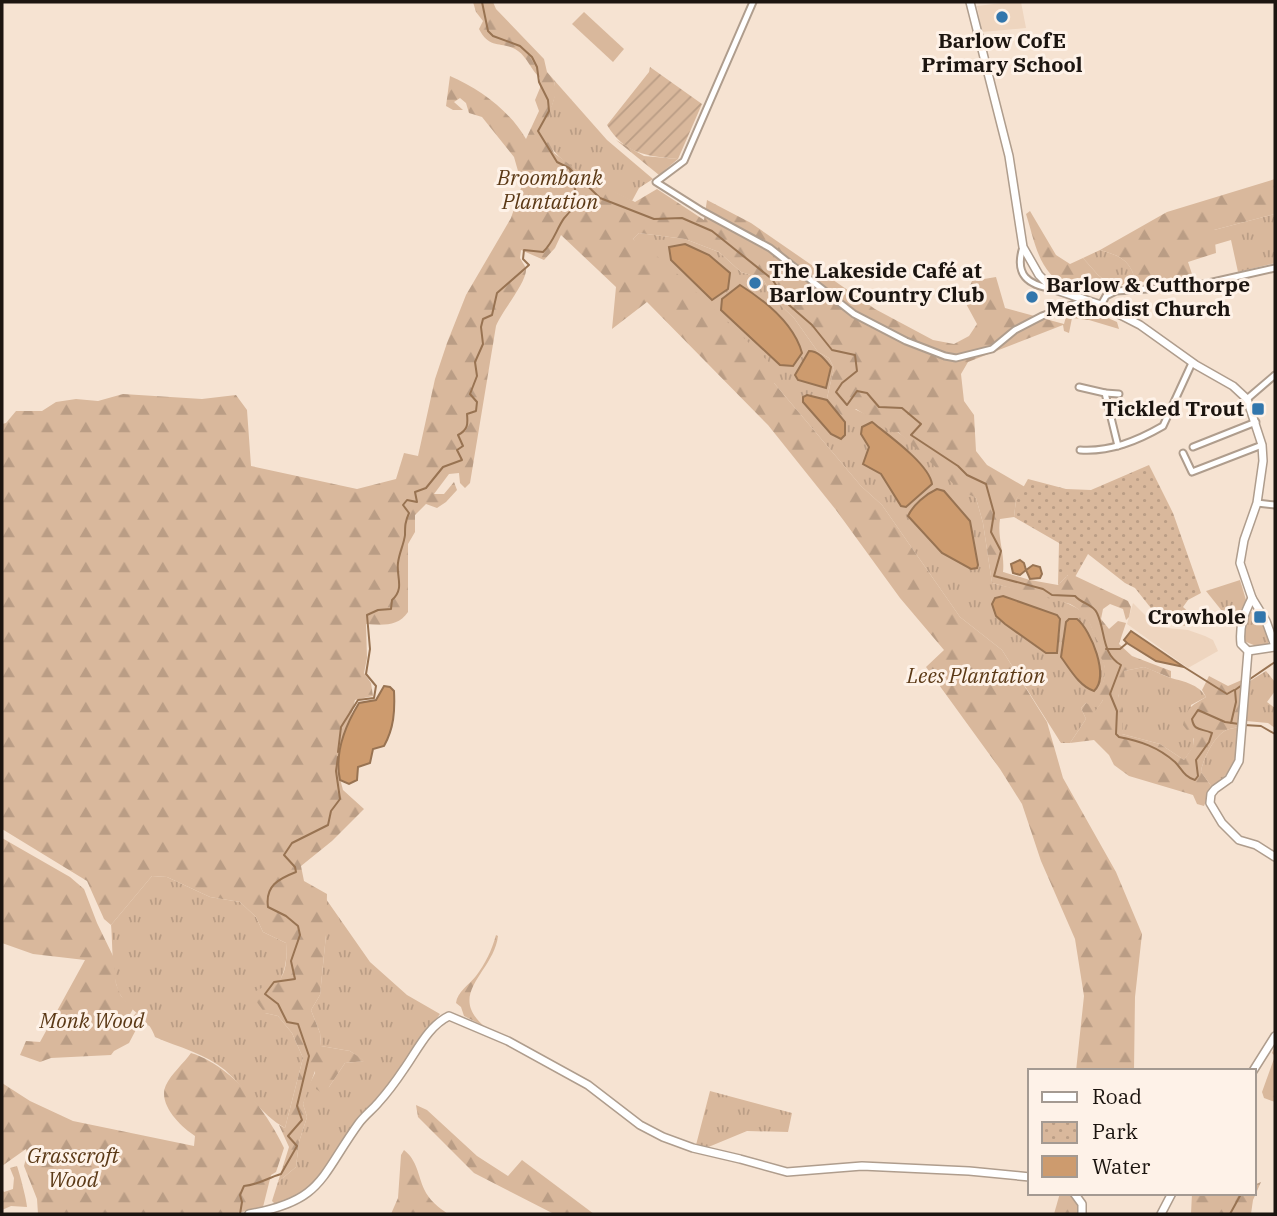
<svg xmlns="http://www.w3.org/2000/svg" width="1277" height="1216" viewBox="0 0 1277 1216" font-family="'IBM Plex Serif',serif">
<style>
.built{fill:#eed5bf}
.grass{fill:url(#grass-tufts)}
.forest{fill:url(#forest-firs)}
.park{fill:url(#park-dots)}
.garden{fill:url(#garden-furrows)}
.pitch{fill:#d9b89c}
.water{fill:#cd9b6e;stroke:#987352;stroke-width:2}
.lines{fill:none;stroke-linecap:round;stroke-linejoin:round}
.stream{stroke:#987352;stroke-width:2}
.street-casing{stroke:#af9d8d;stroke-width:9}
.secondary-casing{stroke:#af9d8d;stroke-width:10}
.street{stroke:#fff;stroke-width:5}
.secondary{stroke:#fff;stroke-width:7}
.poi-dot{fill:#3276ac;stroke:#fef2e8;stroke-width:2.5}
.labels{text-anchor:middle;stroke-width:6;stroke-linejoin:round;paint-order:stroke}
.poi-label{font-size:21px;font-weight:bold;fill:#1c1510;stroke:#fef2e8;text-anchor:start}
.park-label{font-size:21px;font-style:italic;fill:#5b3916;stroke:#fef2e8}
</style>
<defs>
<pattern id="grass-tufts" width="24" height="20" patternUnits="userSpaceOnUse" patternTransform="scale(1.75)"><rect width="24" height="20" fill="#d9b89c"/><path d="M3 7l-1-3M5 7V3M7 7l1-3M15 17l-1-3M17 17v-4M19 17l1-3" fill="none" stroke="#ba9d85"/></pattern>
<pattern id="forest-firs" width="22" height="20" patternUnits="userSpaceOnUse" patternTransform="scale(1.75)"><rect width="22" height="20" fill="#d9b89c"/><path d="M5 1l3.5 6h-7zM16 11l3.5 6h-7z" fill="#ba9d85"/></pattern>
<pattern id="park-dots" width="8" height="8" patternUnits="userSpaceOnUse" patternTransform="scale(1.75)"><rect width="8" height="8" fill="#d9b89c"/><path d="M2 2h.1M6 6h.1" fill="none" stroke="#ba9d85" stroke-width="1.8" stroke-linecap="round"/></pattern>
<pattern id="garden-furrows" width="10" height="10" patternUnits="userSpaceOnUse" patternTransform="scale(1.75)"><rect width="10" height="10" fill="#d9b89c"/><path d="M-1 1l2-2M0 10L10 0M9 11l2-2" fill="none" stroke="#ba9d85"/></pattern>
</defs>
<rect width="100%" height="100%" fill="#f6e3d2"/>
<!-- built -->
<g class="built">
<path d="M1010,2H1021L1026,28L982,32L977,6Z"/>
<path d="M1133,603L1157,627L1188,630L1205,636L1213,640L1218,651L1188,668L1127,624Z"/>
</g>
<!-- grass -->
<g class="grass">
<path d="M554,80L607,140L653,179L639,188L632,201C607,188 542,160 545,127C547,108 558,105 554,80Z"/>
<path d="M1275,214V263L1238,272L1231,240L1214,245V230Z"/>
<path d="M639,233L685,239L719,252L741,272L763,279L775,300L794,318L818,352L829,358L834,368L827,398C851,407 875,417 896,431C925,451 945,481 976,498L983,523L992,583C1014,589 1065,598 1081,611C1093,620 1092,638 1104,647L1099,653C1112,673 1100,679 1103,700L1094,714L1086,703L1081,708L1086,719L1070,743H1061L1002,650L960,617L882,505L861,486L774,383L633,239Z"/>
<path d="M1100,250C1121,256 1130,260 1136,282L1113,287L1098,275L1083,258Z"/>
<path d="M1240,580L1246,600L1236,620L1222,611L1206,591Z"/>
<path d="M1251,612C1261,616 1269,635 1268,644L1256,646L1244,641C1243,632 1243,618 1251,612Z"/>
<path d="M1144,667C1153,670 1162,675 1171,678C1185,682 1198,684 1206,697L1191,705L1194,746L1184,760L1160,744L1122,734C1123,720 1118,711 1118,699C1118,689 1125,684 1124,671Z"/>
<path d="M1266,671L1275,682V691L1267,702L1275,708V728L1268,723L1246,721L1250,681Z"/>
<path d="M1240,727C1236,756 1237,769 1212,787L1201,772C1202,761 1213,739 1223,732C1227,729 1234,728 1240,727Z"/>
<path d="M152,876L167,877L210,897L240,902L256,917L263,932L286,943C289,974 276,985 265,1013L278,1016L292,1033L303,1058L285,1128C260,1114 246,1089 225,1070C206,1054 178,1047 155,1037C149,1018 131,1012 121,996C111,980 113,944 111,925Z"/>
<path d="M326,899L370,962L407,995L440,1014L375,1102L351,1128L340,1150L320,1180L298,1197L276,1205L272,1201L278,1182L296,1167L299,1142L307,1117L303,1104L308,1087L316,1071V1089L329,1087L345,1063L364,1061L350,1051L321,1046L320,1033L311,1010L320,995L326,935Z"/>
<path d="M710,1091L792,1113L788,1132L747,1131L706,1148L696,1145Z"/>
</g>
<!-- forest -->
<g class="forest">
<path d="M473,2H493L496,9L544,59L547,72L554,80L556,93L545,128L554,153L588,178L635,202L657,189L704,220L707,200L751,223L875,309L933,340L954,344L969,336L977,324L964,300L972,281L996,277L1005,308L1064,324L1068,309L1074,306L1084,307L1117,322L1119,329L1089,320L1072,318L1069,333L1064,331L1063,325L968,362L961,374L964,401L974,415L976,451L987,465L1025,487L1016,500L1014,517L1000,519C997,538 1005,553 1003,572L1030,580L1058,585L1068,575L1071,574L1128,601L1131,607L1129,617L1126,620L1123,609L1110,604L1103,609L1101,619L1109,629L1118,621L1126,623L1119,644L1132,656L1171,671V678L1144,667L1124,671L1125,681L1118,696L1123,709L1122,734L1160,744L1184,760L1194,745V739L1183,725C1188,706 1190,707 1206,697L1202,690L1209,676L1228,686L1244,679L1240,727C1234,728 1227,729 1223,732C1213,739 1202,761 1201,772L1212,787L1204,806L1197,804L1193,795L1129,776L1114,765L1109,755L1094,740L1070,743L1086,719L1081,708L1086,703L1092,706L1094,713L1103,700L1099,695C1104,678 1110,670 1098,653L1103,647C1088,634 1097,619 1070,604L992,583L983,523L976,498L960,490L898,432L894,433L856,409L845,417L837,412L827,398L834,368L829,358L818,352L794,318L775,300L763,279L741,272L719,252L685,239L639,233L633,239L665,262L776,369L774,383L861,486L882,505L960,617L1002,650L1047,722L1063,778L1116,872L1142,934L1135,997L1134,1071H1076L1084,996L1075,939L1041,861L1022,804L1000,769L926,667L944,650L900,598L836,510L768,425L647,302L612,329L616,287L561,235L555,248L544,260L521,250L520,258C520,258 526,268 526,268C528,281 501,312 496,326L470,483L465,488L460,483L459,473L449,474L434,494H444L454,482L457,490L446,502L437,508L426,504L415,515V532L408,544V612C398,627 382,625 366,624L367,658L364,673L371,683L373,696L355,700L338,771L343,790L364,809L332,841L301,866L304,881L327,894L326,935L320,995L311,1010L320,1033L321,1046L350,1051L365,1061L345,1063L329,1087L322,1093L316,1089L315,1071L303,1104L307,1117L299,1142L296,1167L278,1182L289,1147L279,1125L285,1128L303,1058L292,1033L278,1016L265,1013L256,1001V991L269,984L276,985C287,973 287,959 286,943L263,932L256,917L240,902L210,897L167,877L152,876L111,925L104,919L87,881L2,829V424L6,423L16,411H42L56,402L76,399L98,401L123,394L202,399L236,395L247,410L251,466L357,489L396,479L404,453L418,456L435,379L447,343L466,295L511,218L522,185L514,157L482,117L469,113L466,103L460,98L454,102L463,110H453L446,106L450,76C480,89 510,111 526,139L539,111L535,100L540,88V78C531,70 527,57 518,51C503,40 490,51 479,29L483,21L476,12Z"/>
<path d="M616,140L644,156L678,159L659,175Z"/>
<path d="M1275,179V214L1214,230L1216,253L1188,262L1194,280L1136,282C1130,260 1121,256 1100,250L1167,212Z"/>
<path d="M1030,211L1056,255L1070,264L1083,258L1098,275L1113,287C1097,293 1087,293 1070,287C1039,276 1035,242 1026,214Z"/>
<path d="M2,838L70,877L84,889L97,923L114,958L116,984L121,996L133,1009L128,1018L131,1019L136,1013L152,1026L139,1024L129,1043L114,1051L111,1055L51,1058L40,1062L20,1055L26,1041L40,1042L85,960L33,954L2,943Z"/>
<path d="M496,935L498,936C494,972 446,993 484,1026L464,1016L461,1007L456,1003C457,992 469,985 476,976C485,964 492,950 496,935Z"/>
<path d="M1275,1046V1102L1264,1098L1262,1092L1275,1056L1272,1053Z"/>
<path d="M191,1053C232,1066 266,1110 284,1148L276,1172L271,1175L263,1207L233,1214H38L37,1199L24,1166L27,1154L26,1149L2,1166V1083L30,1101L73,1121L194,1146L195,1136C181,1127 157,1104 166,1085C171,1074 184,1063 191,1053Z"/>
<path d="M416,1105L427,1110L477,1156L508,1176L522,1160L594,1214H554L474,1173L418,1117Z"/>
<path d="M404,1150C417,1160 418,1175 424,1189C429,1200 438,1207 448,1214H391L398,1198L401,1155Z"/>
<path d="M17,1166C19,1171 27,1201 27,1207L11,1206L2,1210V1189L4,1192L13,1189L14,1178L10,1168Z"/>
<path d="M1261,1182L1253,1200L1251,1214H1191L1192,1193H1254V1185Z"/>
<path d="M1060,1193H1069L1079,1207V1214H1054Z"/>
</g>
<!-- park -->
<path class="park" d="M1149,465L1173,513L1201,593L1188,600L1183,607L1194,617L1186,626L1162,622L1135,588L1125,583L1088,554L1075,577L1068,575L1058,585L1059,543L1014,517L1016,500L1028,479L1066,489L1091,490Z"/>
<!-- garden -->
<path class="garden" d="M650,67L702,104L678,159C646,156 625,154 607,125L649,72Z"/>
<!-- pitch -->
<path class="pitch" d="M584,12L624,49L613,62L572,24Z"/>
<!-- water -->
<g class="water">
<path d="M685,244L709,255L730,273L728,289L712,300L671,260L669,247Z"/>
<path d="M740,285C764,300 794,324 802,353L793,366L780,365L721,310L722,299Z"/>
<path d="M809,351C819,351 825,360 831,367L826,388L798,380L795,375Z"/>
<path d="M807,395L827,400L845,422V435L841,439L831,434L803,402V397Z"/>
<path d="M872,422C888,435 929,464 932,484L906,507L901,506L881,474L863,464L869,447L861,434L862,427Z"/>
<path d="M937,489L944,491L970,521L978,565L977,568L971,569L942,553L908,516C913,505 926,494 937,489Z"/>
<path d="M1020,560L1024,563L1026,570L1033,565L1040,567L1042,574L1040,578L1030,579L1026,570L1020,575L1013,573L1011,564Z"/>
<path d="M1003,596L1057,615L1060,619L1057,653H1046L1005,624L996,616L992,604L995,598Z"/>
<path d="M1069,619H1077C1091,630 1110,677 1094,691C1079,686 1070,669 1061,657L1066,622Z"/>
<path d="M1131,631L1184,667L1156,661L1127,643L1124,640Z"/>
<path d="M384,686L390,687L394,691C395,711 394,728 384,746L373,749L370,763L358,767L357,780L349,784L340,780C334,753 345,726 359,703L376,700Z"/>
</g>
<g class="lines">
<!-- stream -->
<g class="stream">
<path d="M482,2L488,31L493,36L520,46L532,57L537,67L539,82L548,100L549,111L538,131L557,162L569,168L600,198L654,219L682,218L712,231L772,279L789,305L812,325L832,350L855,355L857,371L842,383L836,392L847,405L857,391L867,393L879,407L902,408L921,424L911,435L958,466L967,475L986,484L994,513L991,532L1001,551L994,576L1043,589L1052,595L1075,596C1082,604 1093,604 1097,613C1106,632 1101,653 1121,665L1110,694L1117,711L1116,734L1119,737C1140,741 1158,747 1175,762C1182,769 1184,777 1195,780L1198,776L1196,760L1209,742L1212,733C1202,728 1194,732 1192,719L1198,710L1225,722L1239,724"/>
<path d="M1106,649H1120L1127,643"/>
<path d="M1184,667L1227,694L1234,690"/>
<path d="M1250,679L1275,662"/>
<path d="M1231,723L1236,702L1235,690L1242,685"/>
<path d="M1244,725L1261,726L1275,734"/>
<path d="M338,752L341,727L358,700L374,698L376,686L366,674L370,649L367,615L378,610L391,609L392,600C405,589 396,576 398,563C399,553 404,544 405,535C405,526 405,522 409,513L403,505L407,500L417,502L415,492L426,488L443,467L462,460L457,450L463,446L458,435C468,430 468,424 467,414L476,411L477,402L470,394L477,376L475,362L483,344L481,327L483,319L492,315L497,293L529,265L523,259L524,250L543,252C558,238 557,219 576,207V193L570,169"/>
<path d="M240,1214L242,1202L240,1195L244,1186C258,1185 267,1178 281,1174L297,1146L288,1136L302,1120L297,1106L309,1056L298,1024L287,1022L278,1004L265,994L274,982L295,979L291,961L300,935L298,926L286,916L268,907C265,886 278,879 296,872L295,867L284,855L292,843L328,825L331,811L340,799L336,771L338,757"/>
<path d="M1230,1214L1241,1194"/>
</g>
<defs>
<g id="street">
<path d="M753,2L684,161L656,182L702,211L770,248L854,314L906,341L945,356L956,358L992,349L1015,330L1042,316L1080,302L1082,298"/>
<path d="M1023,247C1014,275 1028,285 1053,289"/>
<path d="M1101,305L1106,296L1116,291L1195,286L1275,268"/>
<path d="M1079,387L1105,393L1118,446"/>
<path d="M1105,393L1119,394"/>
<path d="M1247,399L1275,375"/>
<path d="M1193,447L1256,422"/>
<path d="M1080,450C1110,452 1137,441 1163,426L1192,363"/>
<path d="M1183,453L1192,472L1262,445"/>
<path d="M1257,503L1275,505"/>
</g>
<g id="secondary">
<path d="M970,2L1009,156L1023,247L1039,275L1053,289L1101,305L1140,325L1196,365L1233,386L1247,399L1262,445L1263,461L1257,503L1244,540L1240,563L1252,598L1266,621L1275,646"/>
<path d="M1252,598C1244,614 1239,626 1241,644L1248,651L1239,761L1229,779L1215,789L1211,794L1210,803L1222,823L1239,840L1256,845L1275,857"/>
<path d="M1248,651L1275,647"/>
<path d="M1253,1071L1275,1036"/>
<path d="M1074,1193L1082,1204V1214"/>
<path d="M249,1214C323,1201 320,1177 359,1123C365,1115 372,1110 378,1103C387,1093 396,1081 404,1069C417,1051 428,1026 449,1016L508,1041L588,1085L640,1125L663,1137L693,1148L740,1159L787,1172L862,1166L969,1171L1030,1177"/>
<path d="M1161,1214L1172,1193"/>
</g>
</defs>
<!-- street casing -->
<use href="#street" class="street-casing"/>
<!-- secondary casing -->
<use href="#secondary" class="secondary-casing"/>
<!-- street -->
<use href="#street" class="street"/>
<!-- secondary -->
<use href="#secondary" class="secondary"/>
</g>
<!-- markers -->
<g class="poi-dot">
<circle cx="1002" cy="17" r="7"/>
<circle cx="755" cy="283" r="7"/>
<circle cx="1032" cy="297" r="7"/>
<rect x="1251" y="402" width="14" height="14" rx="3.5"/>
<rect x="1253" y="610" width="14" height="14" rx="3.5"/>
</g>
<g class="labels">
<!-- poi labels -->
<g class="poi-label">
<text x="1002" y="48" text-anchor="middle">Barlow CofE<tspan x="1002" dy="24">Primary School</tspan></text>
<text x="769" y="278">The Lakeside Café at<tspan x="769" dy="24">Barlow Country Club</tspan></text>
<text x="1046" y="292">Barlow &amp; Cutthorpe<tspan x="1046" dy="24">Methodist Church</tspan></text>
<text x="1244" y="416" text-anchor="end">Tickled Trout</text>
<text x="1246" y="624" text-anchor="end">Crowhole</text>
</g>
<!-- park labels -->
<g class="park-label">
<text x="550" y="185">Broombank<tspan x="550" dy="24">Plantation</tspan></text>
<text x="976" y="683">Lees Plantation</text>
<text x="92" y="1028">Monk Wood</text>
<text x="73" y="1163">Grasscroft<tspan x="73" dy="24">Wood</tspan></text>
</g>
</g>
<!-- border -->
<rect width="1277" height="1216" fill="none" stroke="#1c1510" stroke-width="7"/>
<!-- legend -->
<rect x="1028" y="1069" width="228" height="126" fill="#fef2e8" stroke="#a49a92" stroke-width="2"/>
<rect x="1042" y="1092" width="35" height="10" fill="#ffffff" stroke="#a49a92" stroke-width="2"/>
<text x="1092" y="1104" font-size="21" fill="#1c1510">Road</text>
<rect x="1042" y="1122" width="35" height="21" fill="url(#park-dots)" stroke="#a49a92" stroke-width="2"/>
<text x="1092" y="1139" font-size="21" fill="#1c1510">Park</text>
<rect x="1042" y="1156" width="35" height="21" fill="#cd9b6e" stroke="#a49a92" stroke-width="2"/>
<text x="1092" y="1174" font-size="21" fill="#1c1510">Water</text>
</svg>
